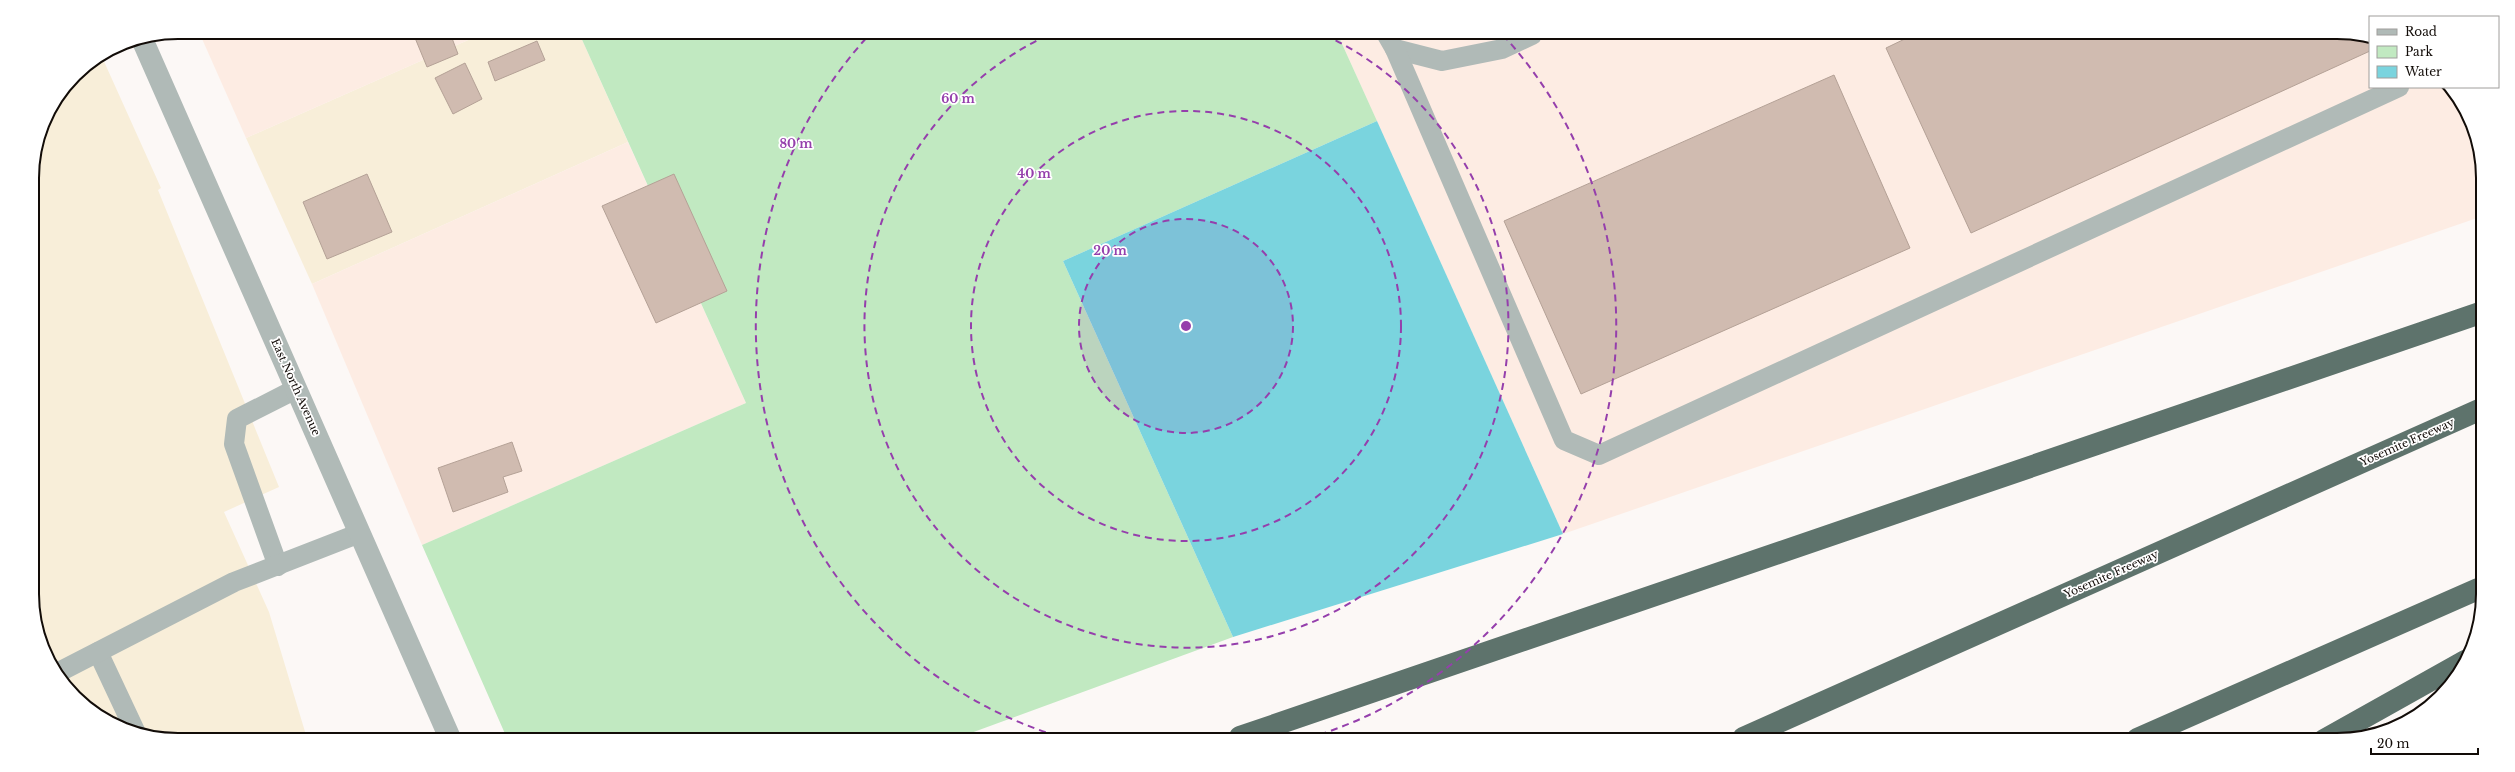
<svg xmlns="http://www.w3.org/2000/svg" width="2515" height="772" viewBox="0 0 2515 772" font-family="'Libre Baskerville',serif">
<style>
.commercial{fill:#f8eed9}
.built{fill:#fdece3}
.green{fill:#c1e9c1}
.water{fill:#7ad4de}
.building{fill:#d0bbb0;stroke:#b4a196}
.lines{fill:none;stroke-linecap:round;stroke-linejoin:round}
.service{stroke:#b0bab7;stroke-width:20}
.tertiary{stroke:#b0bab7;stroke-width:22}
.motorway{stroke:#5e736c;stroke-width:22}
.ring{fill:none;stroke:#953fac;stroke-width:2;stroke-dasharray:7 5}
.labels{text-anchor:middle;stroke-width:3.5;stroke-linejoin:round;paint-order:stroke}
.street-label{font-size:11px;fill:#120c08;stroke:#fff}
.rim{fill:none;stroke:#120c08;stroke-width:2}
.centre{fill:#953fac;stroke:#fff;stroke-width:2}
.ring-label{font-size:12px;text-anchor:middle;font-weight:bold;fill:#953fac;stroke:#fff;stroke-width:3.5;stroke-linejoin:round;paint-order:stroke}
</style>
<rect width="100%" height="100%" fill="#fcf8f6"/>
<!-- commercial -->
<g class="commercial">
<path d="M484,33H579L628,142L312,284L246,138Z"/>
<path d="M102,57L161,188L158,190L279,487L224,512L269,612L306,735H140L105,721L75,697L47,659L35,622L32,168L43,122L75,75Z"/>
</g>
<!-- built -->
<g class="built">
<path d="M199,32L484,33L246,138Z"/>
<path d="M1338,35L2370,37V87H2449L2468,113L2480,150V217L1563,534Z"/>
<path d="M628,142L746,403L422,545L312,284Z"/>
</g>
<!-- green -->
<path class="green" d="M579,33L1338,35L1377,121L1063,261L1233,637L960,737L506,736L422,545L746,403Z"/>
<!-- water -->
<path class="water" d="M1377,121L1563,534L1233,637L1063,261Z"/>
<!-- building -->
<g class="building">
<path d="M413,33H450L458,54L427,67Z"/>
<path d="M1911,36L2370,37V51L1971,233L1886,48Z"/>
<path d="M537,41L545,60L495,81L488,62Z"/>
<path d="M465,63L482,99L453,114L435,78Z"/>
<path d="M1834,75L1910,248L1581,394L1504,221Z"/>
<path d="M367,174L392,232L327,259L303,202Z"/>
<path d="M674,174L727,291L656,323L602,206Z"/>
<path d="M512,442L522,471L503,477L508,492L453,512L438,468Z"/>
</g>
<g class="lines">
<!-- service -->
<g class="service">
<path d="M1387,35L1395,49L1442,61L1502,49L1532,35"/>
<path d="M1395,49L1564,440L1599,455L2399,87"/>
<path d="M278,566L234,444L237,419L296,389"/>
<path d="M98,652L136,733"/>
<path d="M57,673L234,582L360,533"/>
</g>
<!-- tertiary -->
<path class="tertiary" d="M142,39L449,736"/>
<!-- motorway -->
<g class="motorway">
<path d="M1240,737L2480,313"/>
<path d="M1743,738L2479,410"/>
<path d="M2137,739L2478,589"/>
<path d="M2324,740L2465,661"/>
</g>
</g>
<!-- distance rings -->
<circle cx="1186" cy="326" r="107" fill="#953fac" fill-opacity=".12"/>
<g class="ring">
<circle cx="1186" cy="326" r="107"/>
<circle cx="1186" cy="326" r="215"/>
<path d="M1325 35A322 322 0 1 1 1050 34"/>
<path d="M1057 736A430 430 0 0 1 869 35M1503 35A430 430 0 0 1 1312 737"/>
</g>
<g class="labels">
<!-- street labels -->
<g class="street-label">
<text transform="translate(296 387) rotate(66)" y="4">East North Avenue</text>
<text transform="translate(2407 442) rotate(-24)" y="4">Yosemite Freeway</text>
<text transform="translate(2111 574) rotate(-24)" y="4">Yosemite Freeway</text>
</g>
</g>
<!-- crop -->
<path d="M0 0H2515V772H0ZM178 39H2337A139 139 0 0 1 2476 178V594A139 139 0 0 1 2337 733H178A139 139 0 0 1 39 594V178A139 139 0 0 1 178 39Z" fill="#fff" fill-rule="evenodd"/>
<path class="rim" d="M178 39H2337A139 139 0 0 1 2476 178V594A139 139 0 0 1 2337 733H178A139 139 0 0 1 39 594V178A139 139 0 0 1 178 39Z"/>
<circle cx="1186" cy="326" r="6" class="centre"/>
<g class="ring-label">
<text x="958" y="103">60 m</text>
<text x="796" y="148">80 m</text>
<text x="1034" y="178">40 m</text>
<text x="1110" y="255">20 m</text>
</g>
<!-- legend -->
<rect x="2369" y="16" width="130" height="72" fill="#ffffff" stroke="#a09e9c"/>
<rect x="2377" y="29" width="20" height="6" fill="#b0bab7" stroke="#a09e9c"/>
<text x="2405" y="36" font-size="12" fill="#120c08">Road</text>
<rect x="2377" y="46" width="20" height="12" fill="#c1e9c1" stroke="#a09e9c"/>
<text x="2405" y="56" font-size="12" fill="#120c08">Park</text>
<rect x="2377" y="66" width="20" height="12" fill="#7ad4de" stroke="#a09e9c"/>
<text x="2405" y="76" font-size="12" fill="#120c08">Water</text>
<!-- scale -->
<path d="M2371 748v6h107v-6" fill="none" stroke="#120c08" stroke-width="2"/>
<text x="2377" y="748" font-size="12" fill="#120c08" stroke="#ffffff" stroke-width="3" paint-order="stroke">20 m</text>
</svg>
